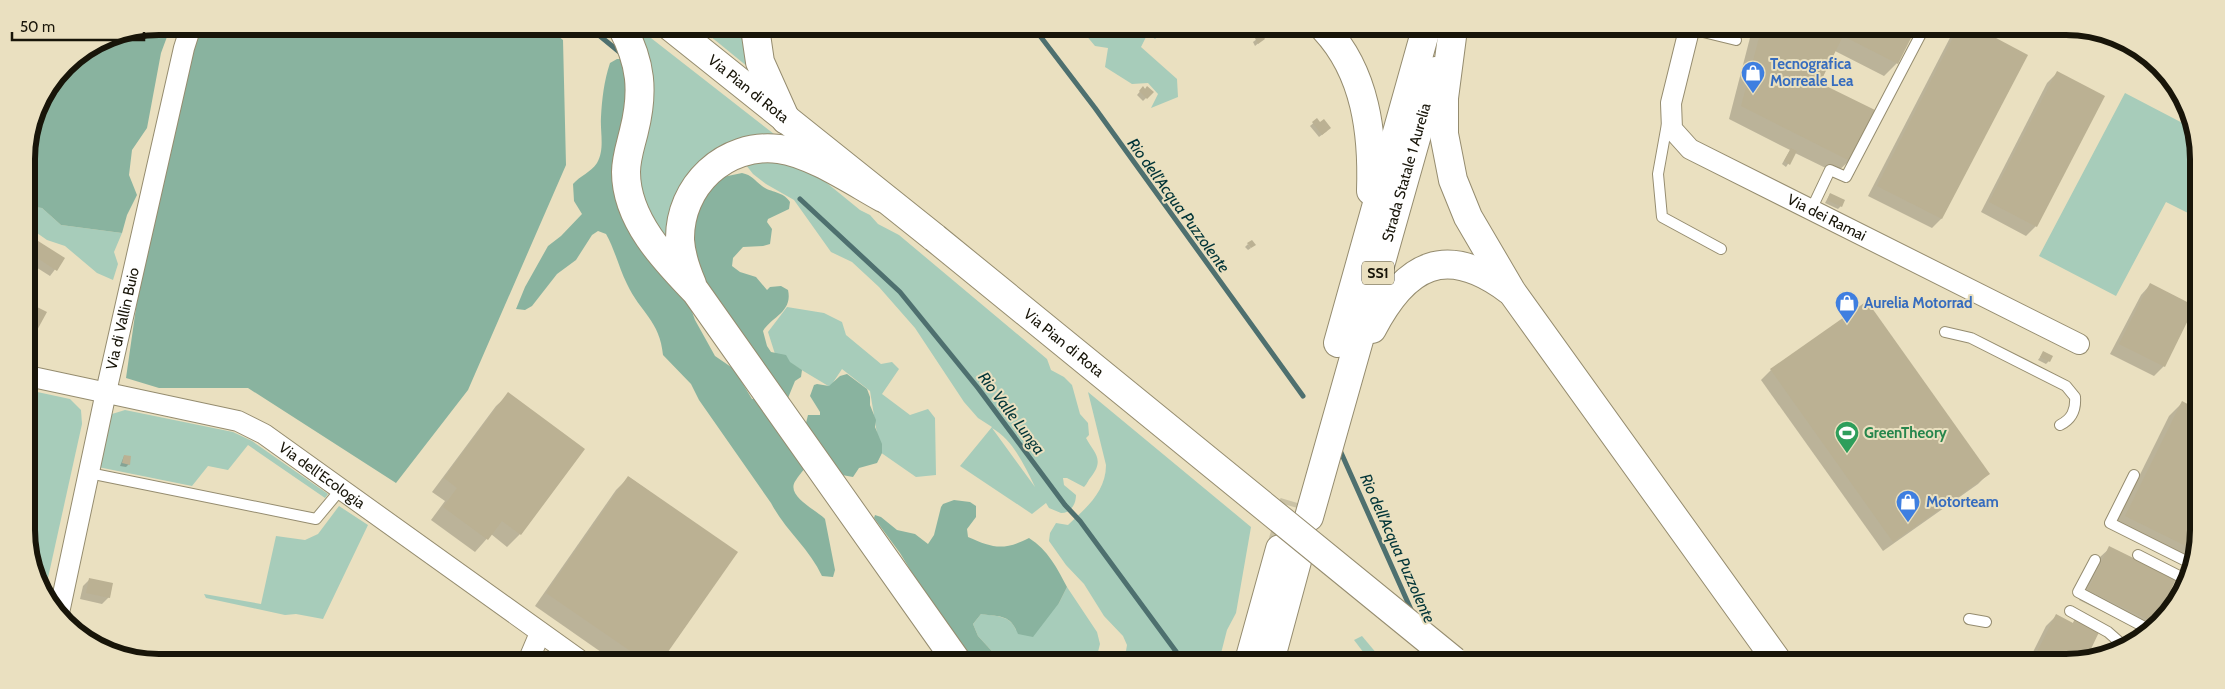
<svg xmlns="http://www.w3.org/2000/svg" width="2225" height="689" viewBox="0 0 2225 689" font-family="Cabin,sans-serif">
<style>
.green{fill:#a7ccba;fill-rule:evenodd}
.forest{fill:#89b39f}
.shadow{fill:#0003}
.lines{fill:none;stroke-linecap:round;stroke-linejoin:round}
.stream{stroke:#4e706f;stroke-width:5}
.building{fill:#bbb193}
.trunk-tunnel{stroke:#cac2a5;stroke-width:28;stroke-dasharray:28 14;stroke-linecap:butt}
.service-casing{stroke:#958c6f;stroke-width:12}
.minor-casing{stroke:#958c6f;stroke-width:22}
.secondary-casing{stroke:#958c6f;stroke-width:30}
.trunk-casing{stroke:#958c6f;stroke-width:30}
.service{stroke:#fff;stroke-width:10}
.minor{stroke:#fff;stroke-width:20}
.secondary{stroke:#fff;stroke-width:28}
.trunk{stroke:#fff;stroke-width:28}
.secondary-bridge-casing{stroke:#958c6f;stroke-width:30;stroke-linecap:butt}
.secondary-bridge{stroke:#fff;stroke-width:28}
.labels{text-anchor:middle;stroke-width:4;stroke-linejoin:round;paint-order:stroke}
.shield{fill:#eae0c0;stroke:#575240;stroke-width:1}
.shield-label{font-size:14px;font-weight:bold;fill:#181509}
.shop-label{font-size:15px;font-weight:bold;fill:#366cbe;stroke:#eae0c0;text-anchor:start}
.street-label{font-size:15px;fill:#181509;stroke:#eae0c0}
.leisure-label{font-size:15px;font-weight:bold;fill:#27864d;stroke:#eae0c0;text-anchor:start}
.water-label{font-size:16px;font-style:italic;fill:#003437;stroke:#eae0c0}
.rim{fill:none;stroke:#181509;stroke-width:6}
</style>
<rect width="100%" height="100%" fill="#eae0c0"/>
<!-- green -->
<g class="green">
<path d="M699,27L746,28L748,67Z"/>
<path d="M1080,28L1165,29L1155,39L1151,36L1146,37L1141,47L1177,79L1178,97L1151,108L1158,94L1148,83L1132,84L1105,67L1108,48L1095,46Z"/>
<path d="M636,29L642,31L774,134L770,140L737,145L673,247L639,203Z"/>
<path d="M2125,93L2194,129L2196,133V217L2166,202L2116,296L2039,256Z"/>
<path d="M755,158L806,166L860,210L870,215L878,224L899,235L1047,359L1051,370L1064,377L1072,385L1080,414L1088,423L1089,435L1086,438C1094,453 1105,459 1091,477C1088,480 1088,483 1084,487L1067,478H1063L1064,485L1076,495C1076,504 1071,513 1061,513L1049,508L1046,503L1032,514L960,466L992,427L978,418L964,402L915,328L879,287L852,262L831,252L794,200L766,184L753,174L746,165ZM992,428C1013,440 1025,466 1035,487Z"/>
<path d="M27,206L42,208L61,225L122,233L114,252L118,264L113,280L97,273L65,246L47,240L27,226Z"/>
<path d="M787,307L824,313L842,322L846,335L881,364L892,362L899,369L882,394L910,415L928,409L935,418L936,475L916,477L880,452L870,391L842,369L830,387L775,354L768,332Z"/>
<path d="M28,390L70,399L81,410L82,424L46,587L29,556Z"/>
<path d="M1088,392L1251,527L1236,613L1227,630L1219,661L1127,660L1125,657L1127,645L1123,636L1104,616L1084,584L1066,565L1049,541L1050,533L1056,523L1068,525C1086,508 1106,492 1106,465Z"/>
<path d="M125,410L233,432L252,441L328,494L325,498L248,445L228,470L208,466L192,486L98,467L106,422L112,414Z"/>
<path d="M339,506L368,525L323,619L296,614L285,615L206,598L204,594L261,604L276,536L305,540L318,534Z"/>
<path d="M1067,587L1097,632L1100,644L1096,660H1000L978,636L973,624L981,614C996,616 1010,615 1016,630L1059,603Z"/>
<path d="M1362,636L1383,661H1370L1354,640Z"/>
</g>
<!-- forest -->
<g class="forest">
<path d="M159,26H171L161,53L147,128L132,150L129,175L137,195L127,215L122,233L61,225L42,208L27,206V150L36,108L65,65L108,36Z"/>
<path d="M195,26L547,27L563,40L566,165L468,390L396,483L248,388H159L126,378L140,280Z"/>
<path d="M617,59H625L631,63L617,203L690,306L695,320L715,356L734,369L752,399H758L808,456C805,472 804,468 796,480C784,496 817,510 825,519L835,570L833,577L822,576C809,548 785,530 771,503L699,400L691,384L663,355C660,321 640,312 627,284C619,268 615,250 606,234L598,231L592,235L576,260L557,274L532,306L525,310L516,309L525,287L548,246L561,236L582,214L574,201L573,184C580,176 591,172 597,163C605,149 600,132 601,117C602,99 604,81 610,63Z"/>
<path d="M742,173C752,175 754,180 762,186C771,193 783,191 790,202L789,209L768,219L767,222L772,229L770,244L763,246L743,247L733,258L732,266L740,272L756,277L767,290L770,287L781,286L788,290C793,312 771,317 763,331L767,346L771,352L786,355L790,362L802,370L801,377L795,381L788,398L784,400L752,346L735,329L710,288L697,274L690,254L697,205L723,177Z"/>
<path d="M847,374L867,389L870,397V405L876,420L875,427L882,444V453L877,463L859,468L853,477L842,475L804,431L808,415H820V412L810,396L814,385L817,384L829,386L840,376Z"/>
<path d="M954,500L970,502L976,506V517L967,529L968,537C993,548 1003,551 1029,538C1048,550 1057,568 1067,587L1059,603L1033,637L1018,634C1010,614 1001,617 981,614L973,624L978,636L1000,660H974L934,609L900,553L874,518L875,515L881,517L897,530L915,534L928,544L934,535L941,507L943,504Z"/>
</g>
<!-- shadow -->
<g class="shadow">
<path d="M1240,29H1254L1257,31L1249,38Z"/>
<path d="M1752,30H1914L1897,63L1884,76L1835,51L1818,84L1873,111L1849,161L1836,173L1795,153L1786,167L1782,164L1790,150L1729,119Z"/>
<path d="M1954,30H1978L1941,219L1932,228L1868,196Z"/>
<path d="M2024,31H2039L2034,35Z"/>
<path d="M1262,35L1261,41L1255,46L1253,42Z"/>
<path d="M2057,73L2036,226L2026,236L1981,212L2047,83Z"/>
<path d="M1143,88L1152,92L1143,101L1137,95Z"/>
<path d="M1317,120L1327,131L1319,137L1310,126Z"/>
<path d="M1830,194L1841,206L1838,209L1825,203Z"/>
<path d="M27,235L63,259L50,276L31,264L34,260L27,256Z"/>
<path d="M1248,244L1251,248L1248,250L1245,247Z"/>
<path d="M2150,285L2164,366L2154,376L2110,354L2141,295Z"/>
<path d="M2043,353L2049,361L2046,364L2038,360Z"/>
<path d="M1771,370L1988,474L1978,484L1883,551L1761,380Z"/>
<path d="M509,394L520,534L507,547L491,534L475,552L431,520L445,501L432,492L496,406Z"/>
<path d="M2182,403L2195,409L2194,541L2191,548L2178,561L2113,529L2169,416Z"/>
<path d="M124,456L129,464L126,467L120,466Z"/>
<path d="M629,477L736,553L662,659H611L535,606L616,490Z"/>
<path d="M2110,548L2154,622L2144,632L2079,600L2100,557Z"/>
<path d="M89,580L109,597L102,604L80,599L83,586Z"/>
<path d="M2056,616L2072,624L2076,620L2089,650L2102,656L2075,662H2028L2046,626Z"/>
</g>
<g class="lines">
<!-- stream -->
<g class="stream">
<path d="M589,27L623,55"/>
<path d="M1034,28L1095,108L1303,396"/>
<path d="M800,199L900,292L978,388L1065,505L1080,521L1183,661"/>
<path d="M1339,448L1413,614"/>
</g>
</g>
<!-- building -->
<g class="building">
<path d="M1244,29H1256L1258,32L1253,36Z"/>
<path d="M1761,30H1915L1898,64L1843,36L1820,83L1875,110L1850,161L1741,106Z"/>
<path d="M1957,30H1981L2028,55L1942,219L1877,186Z"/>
<path d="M1262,34L1265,39L1258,44L1255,38Z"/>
<path d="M2057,71L2105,96L2037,227L1989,202Z"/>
<path d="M1143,86L1145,89L1147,86L1154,92L1147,99L1139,91Z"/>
<path d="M1317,118L1320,122L1324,119L1331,128L1322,135L1312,122Z"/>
<path d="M1791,148L1797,151L1790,165L1784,161Z"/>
<path d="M1830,193L1845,200L1842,207L1827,200Z"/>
<path d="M27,234L65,258L57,271L27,251Z"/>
<path d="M1252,240L1256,245L1251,248L1247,243Z"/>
<path d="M2150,283L2195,306L2165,367L2119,344Z"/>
<path d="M1867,301L1990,474L1893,542L1770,369Z"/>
<path d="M27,302L47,312L29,345L28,344Z"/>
<path d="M2043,351L2053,356L2050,362L2040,357Z"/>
<path d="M508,392L585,449L521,535L502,521L488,540L443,507L457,488L444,478Z"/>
<path d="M2182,401L2195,408L2194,543L2192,549L2125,516Z"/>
<path d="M124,455L131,456L130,465L122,463Z"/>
<path d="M628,476L738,552L663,659H642L546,593Z"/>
<path d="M2109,546L2176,579L2155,623L2088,590Z"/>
<path d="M89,578L113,583L110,598L86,593Z"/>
<path d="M2056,614L2073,623L2075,618L2100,630L2091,649L2104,656L2075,662H2032Z"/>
</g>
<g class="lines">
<!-- trunk-tunnel -->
<path class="trunk-tunnel" d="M1281,547L1294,502"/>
<defs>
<g id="service">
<path d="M1695,30L1736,40"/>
<path d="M1667,124L1658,174L1662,217L1721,249"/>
<path d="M1811,210L1830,170L1846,177L1923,30"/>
<path d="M1945,332L1971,338L2066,386L2075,397C2076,410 2072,419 2060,425"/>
<path d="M28,393L34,377"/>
<path d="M89,473L316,519L341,489"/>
<path d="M2134,475L2110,523L2194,565"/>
<path d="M2138,555L2185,579"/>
<path d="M2095,560L2078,592L2152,631"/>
<path d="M2070,611L2108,632L2125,647"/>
<path d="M1969,619L1986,622"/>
</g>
<g id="minor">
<path id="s1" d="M1689,30L1671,103L1672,129L1690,149L2079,344"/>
<path id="s2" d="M28,376L238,421L264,434L578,659"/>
<path id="s3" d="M59,613L106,392L184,48L191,26"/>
<path d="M529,659L540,633"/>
</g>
<g id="secondary">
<path id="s4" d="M671,27L935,238"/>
</g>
<g id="trunk">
<path d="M622,27C641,63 644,91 634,131C631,144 626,158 626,172C626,220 665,260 696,292L956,660"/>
<path d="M755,28L760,62L786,120"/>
<path d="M1325,29C1366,73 1373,134 1371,191"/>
<path d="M1453,29L1444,98V134L1453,180L1468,217L1512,292L1778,662"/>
<path d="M692,284C686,270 681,256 680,240C679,186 725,142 779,149C811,153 854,182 883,198"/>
<path d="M1372,329C1406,264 1446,243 1509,290"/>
<path d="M1338,343L1426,29"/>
<path id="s5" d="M1309,517L1435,71"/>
<path d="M1249,661L1280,549"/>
<path d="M1270,661L1297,561"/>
</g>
</defs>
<!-- service casing -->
<use href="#service" class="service-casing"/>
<!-- minor casing -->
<use href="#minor" class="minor-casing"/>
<!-- secondary casing -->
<use href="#secondary" class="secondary-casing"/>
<!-- trunk casing -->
<use href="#trunk" class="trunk-casing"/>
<!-- service -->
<use href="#service" class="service"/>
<!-- minor -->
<use href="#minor" class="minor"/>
<!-- secondary -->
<use href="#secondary" class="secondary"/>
<!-- trunk -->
<use href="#trunk" class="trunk"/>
<defs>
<g id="secondary-bridge">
<path id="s6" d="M935,238L1454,661"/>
</g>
</defs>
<!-- secondary-bridge casing -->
<use href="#secondary-bridge" class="secondary-bridge-casing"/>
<!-- secondary-bridge -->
<use href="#secondary-bridge" class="secondary-bridge"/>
</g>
<!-- icons -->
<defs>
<symbol id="shop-pin" viewBox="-11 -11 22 30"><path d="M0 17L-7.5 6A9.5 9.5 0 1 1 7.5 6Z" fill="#3f7fe0" stroke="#eae0c0"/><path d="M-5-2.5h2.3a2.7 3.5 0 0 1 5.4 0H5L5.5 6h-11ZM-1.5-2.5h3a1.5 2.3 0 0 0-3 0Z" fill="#fff"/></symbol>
<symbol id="stadium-pin" viewBox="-11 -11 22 30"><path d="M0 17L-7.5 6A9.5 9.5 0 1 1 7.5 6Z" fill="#2e9e5b" stroke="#eae0c0"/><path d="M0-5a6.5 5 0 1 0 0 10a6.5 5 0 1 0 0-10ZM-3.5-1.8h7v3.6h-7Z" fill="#fff"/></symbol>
</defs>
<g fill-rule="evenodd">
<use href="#shop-pin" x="1739" y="59" width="28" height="38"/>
<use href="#shop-pin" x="1833" y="289" width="28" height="38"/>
<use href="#stadium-pin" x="1833" y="419" width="28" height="38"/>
<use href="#shop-pin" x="1894" y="488" width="28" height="38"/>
</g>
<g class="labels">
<!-- shield labels -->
<rect class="shield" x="1362" y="261.5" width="32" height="23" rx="4"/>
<g class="shield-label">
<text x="1378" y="278">SS1</text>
</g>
<!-- shop labels -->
<g class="shop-label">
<text x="1770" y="69">Tecnografica<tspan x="1770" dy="17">Morreale Lea</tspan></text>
<text x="1864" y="308">Aurelia Motorrad</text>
<text x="1926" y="507">Motorteam</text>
</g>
<!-- street labels -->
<g class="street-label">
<text dy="5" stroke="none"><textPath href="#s4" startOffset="99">Via Pian di Rota</textPath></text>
<text dy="5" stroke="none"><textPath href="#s5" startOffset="358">Strada Statale 1 Aurelia</textPath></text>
<text dy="5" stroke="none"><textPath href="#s1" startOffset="281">Via dei Ramai</textPath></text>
<text dy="5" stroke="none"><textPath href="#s3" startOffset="301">Via di Vallin Buio</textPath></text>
<text dy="5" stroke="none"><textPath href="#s6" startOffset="166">Via Pian di Rota</textPath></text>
<text dy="5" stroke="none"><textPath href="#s2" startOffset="315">Via dell'Ecologia</textPath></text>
</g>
<!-- leisure labels -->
<g class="leisure-label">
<text x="1864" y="438">GreenTheory</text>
</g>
<!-- water labels -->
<g class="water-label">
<text transform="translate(1179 205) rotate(54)" y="6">Rio dell'Acqua Puzzolente</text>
<text transform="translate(1012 413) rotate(53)" y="6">Rio Valle Lunga</text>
<text transform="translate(1398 548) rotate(66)" y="6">Rio dell'Acqua Puzzolente</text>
</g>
</g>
<!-- crop -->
<path d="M0 0H2225V689H0ZM159 35H2066A124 124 0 0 1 2190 159V530A124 124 0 0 1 2066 654H159A124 124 0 0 1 35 530V159A124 124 0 0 1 159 35Z" fill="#eae0c0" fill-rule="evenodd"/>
<path class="rim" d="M159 35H2066A124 124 0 0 1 2190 159V530A124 124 0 0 1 2066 654H159A124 124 0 0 1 35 530V159A124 124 0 0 1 159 35Z"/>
<!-- scale -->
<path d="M12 32v8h132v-8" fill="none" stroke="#181509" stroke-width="2.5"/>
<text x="20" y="32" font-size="15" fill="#181509" stroke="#eae0c0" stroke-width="4" paint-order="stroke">50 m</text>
</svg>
